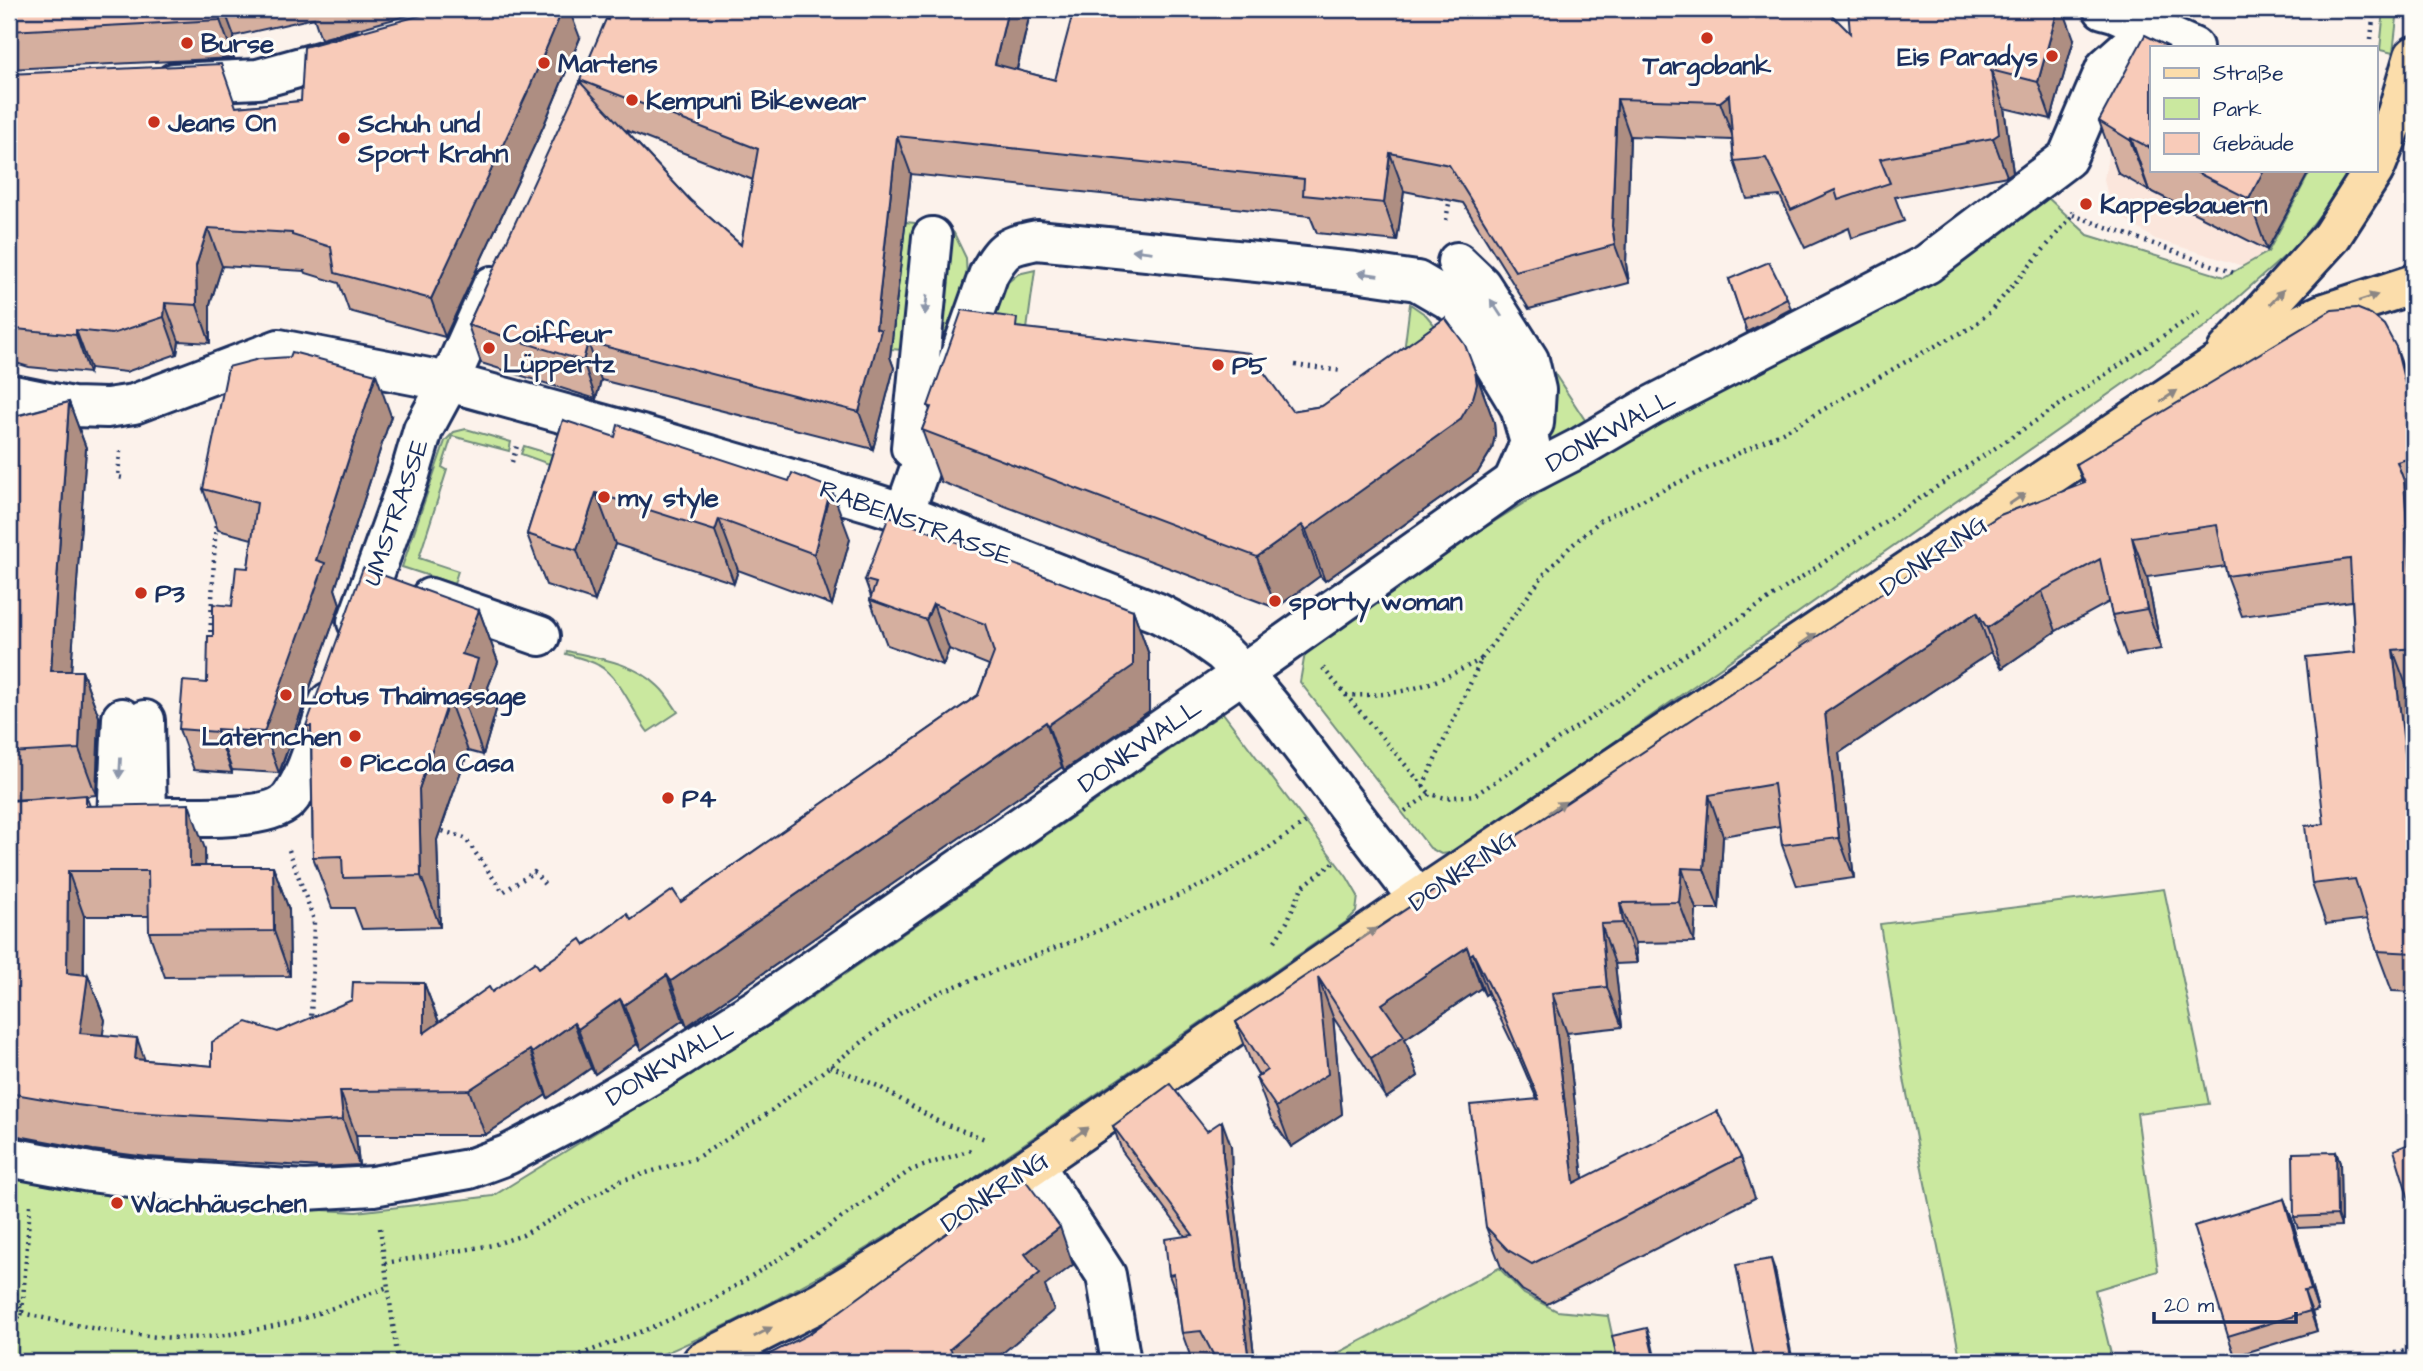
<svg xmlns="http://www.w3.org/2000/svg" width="2423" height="1371" viewBox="0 0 2423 1371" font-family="'Architects Daughter',sans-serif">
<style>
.built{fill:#fbe6dc}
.green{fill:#cae89f;stroke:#728c7e;stroke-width:2}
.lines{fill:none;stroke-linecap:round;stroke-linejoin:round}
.minor-casing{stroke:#1b2f5e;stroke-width:44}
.major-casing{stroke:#1b2f5e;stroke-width:44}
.path{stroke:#1b2f5e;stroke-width:4.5;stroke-dasharray:2 5;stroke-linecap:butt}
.minor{stroke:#fdfcf7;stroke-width:38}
.major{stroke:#fbddab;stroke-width:38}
.wall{fill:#d5af9f;stroke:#1b2f5e;stroke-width:2;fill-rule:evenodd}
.shaded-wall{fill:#ae8e82;stroke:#1b2f5e;stroke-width:2}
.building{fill:#f8cbb9;stroke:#1b2f5e;stroke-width:2}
.oneway{fill:#8c96aa}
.oneway2{fill:#8b8684}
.poi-dot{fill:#c8321e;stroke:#fdfcf7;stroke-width:2.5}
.labels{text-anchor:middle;stroke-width:6;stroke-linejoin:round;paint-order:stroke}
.poi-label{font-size:26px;font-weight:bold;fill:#1b2f5e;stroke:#fdfcf7;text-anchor:start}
.street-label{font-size:26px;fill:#1b2f5e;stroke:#fdfcf7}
</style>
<rect width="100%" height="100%" fill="#fcf2eb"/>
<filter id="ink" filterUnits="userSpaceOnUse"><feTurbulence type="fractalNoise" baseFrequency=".0143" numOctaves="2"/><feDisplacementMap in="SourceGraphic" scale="14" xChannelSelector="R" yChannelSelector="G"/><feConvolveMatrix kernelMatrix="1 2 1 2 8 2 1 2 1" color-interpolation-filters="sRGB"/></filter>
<g filter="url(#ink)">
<!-- built -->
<path class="built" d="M2119,93L2152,170H2311L2268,252L2243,266L2155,239L2111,210L2104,179Z"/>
<!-- green -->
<g class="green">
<path d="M2384,9H2398L2393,53L2380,50Z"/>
<path d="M2311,170H2334L2349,177L2296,246L2207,325L1458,852L1441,854L1430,848L1300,682L1305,653L1427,564L1660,417L2046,196L2088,235L2224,277L2268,252Z"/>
<path d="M905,222L947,226L954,233L966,258L967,282L941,362L903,350L891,349Z"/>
<path d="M1035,270L1023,359L982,353L1007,283L1018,274Z"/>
<path d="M1410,304L1426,315L1442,334L1404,352Z"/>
<path d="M1547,362L1585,420L1550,441H1546Z"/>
<path d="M466,429L511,442L509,451L452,436L442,467L447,470L419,558L458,571L454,584L402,567L445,441L454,432Z"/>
<path d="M524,446L577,462L574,473L521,454Z"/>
<path d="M567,651C598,658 635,663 658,686C666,693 672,703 678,712L648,732C633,713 621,677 598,665C589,660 577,657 566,654Z"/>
<path d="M1223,713L1347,877L1358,896L1356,912L1346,922L934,1206C842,1265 746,1321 644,1362H9V1171L33,1178L201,1203L356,1212L493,1196L780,1019Z"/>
<path d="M2164,889L2209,1104L2137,1113L2158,1271L2095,1290L2113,1362H1961L1905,1084L1880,924Z"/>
<path d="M1499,1268L1524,1294L1557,1311L1608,1316L1618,1362H1321Z"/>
</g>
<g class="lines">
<defs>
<g id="minor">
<path d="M2103,9L2114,12L2193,47"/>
<path d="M174,83L258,79L355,52"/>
<path d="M1457,262L1481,285L1529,360L1536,390L1534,423"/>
<path d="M9,394L73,407L107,408L134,404L279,349L449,382L645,436L873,503L904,513L1158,613L1194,632L1222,652L1243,673L1272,708L1418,899"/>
<path d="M911,448L932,237"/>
<path d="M904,513L989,273C1004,247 1008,246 1037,240L1355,272L1417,281L1453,302L1464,314L1520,407L1530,443L1513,482"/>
<path d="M430,598L540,636"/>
<path d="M357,622L409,478L423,430L449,382L492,286"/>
<path d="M145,720L147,816"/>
<path d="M117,817L122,718"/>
<path d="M140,817C174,815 271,825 291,797C309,772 318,731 329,702"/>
<path d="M9,1157L90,1172L145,1179L305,1190L373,1186L469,1169L507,1155L568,1123L661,1069L759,1007L1243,673L1513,482L1581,447L1651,406L1927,264L2067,158L2106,67L2151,27"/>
<path d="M1034,1164L1106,1275L1121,1362"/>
</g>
<g id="major">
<path d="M2376,166L2397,113L2414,56"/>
<path d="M2227,351L2331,237L2374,170"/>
<path d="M702,1362L820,1302L895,1257L1034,1164L1418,899L2214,366L2322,314L2414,284"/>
</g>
</defs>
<!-- minor casing -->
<use href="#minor" class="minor-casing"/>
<!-- major casing -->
<use href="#major" class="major-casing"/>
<!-- path -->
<g class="path">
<path d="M2371,39L2374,9"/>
<path d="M2073,215L2237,274"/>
<path d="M1446,220L1450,198"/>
<path d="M1295,365L1342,371"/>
<path d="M120,451L118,477L123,478"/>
<path d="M512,462L517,446"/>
<path d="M210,639L216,519"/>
<path d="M1323,668L1430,794"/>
<path d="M1346,695C1403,697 1432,685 1482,659"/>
<path d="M1423,786L1482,658L1545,573L1570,547L1601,520L1795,426L1914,357L1972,327L1990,312L2073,215L2072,211"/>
<path d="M1405,811L1430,794L1446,798L1475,795L2199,312"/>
<path d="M436,829L465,838L503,892L534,872L546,886"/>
<path d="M289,850L314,920L311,1022"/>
<path d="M1275,941L1287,922L1302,887L1336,861"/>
<path d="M830,1066L878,1086L939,1122L988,1140"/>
<path d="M380,1228L398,1362"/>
<path d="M385,1263L493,1245L523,1235L620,1181L696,1158L760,1119L901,1013L940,992L1084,937L1209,882L1267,849L1306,822"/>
<path d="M9,1273L22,1313C73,1325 128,1337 181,1338C216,1338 253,1331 287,1323C321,1314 354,1299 388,1287"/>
<path d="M9,1328L22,1313L30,1205"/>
<path d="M561,1362L653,1327L711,1301L808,1241L911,1170L971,1150"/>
<path d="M2354,1362L2414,1349"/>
</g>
<!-- minor -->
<use href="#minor" class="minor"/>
<!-- major -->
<use href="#major" class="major"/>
</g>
<!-- wall -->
<g class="wall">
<path d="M9,9H431L321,39L314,18L234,36V58L9,69Z"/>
<path d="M612,9H1031L1017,70L1055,80L1850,33L2074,39L2051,119L2004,108L2013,172L2007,176L1895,197L1904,221L1852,238L1849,228L1805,248L1780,196L1747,199L1734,161L1732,140L1630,136L1626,264L1629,283L1529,309L1463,203L1404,191L1397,241L1317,233L1310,216L911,174L890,357L894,368L873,449L601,380L596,399L481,363L468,325L582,84L580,80ZM625,130L753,180L741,245L690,200Z"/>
<path d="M580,38L543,127L445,337L349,311L339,283L306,273L305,271L222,266L210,304V343L179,341L177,354L126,372L90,368L89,373L29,367L9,361V74L236,107L301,101Z"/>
<path d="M2152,47V170H2310L2267,250L2149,190V191L2118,173L2099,121Z"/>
<path d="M1729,279L1787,298L1791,309L1747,332Z"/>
<path d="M1020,328L1292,411L1322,406L1475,371L1494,422L1495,435L1492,449L1478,472L1325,581L1320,576L1276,608L941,482L922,430L930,410L928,406Z"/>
<path d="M2410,387L2414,403V501L2412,502L2414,509V690H2408L2414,744V992L2392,991L2377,951L2368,919L2326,924L2312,884L2324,824L2355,652L2352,601L2242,616L2227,576L2225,566L2147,577L2161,649L2126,655L2112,615L2109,602L2056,631L2002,668L1991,652L1839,753L1854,878L1797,886L1782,845L1780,826L1723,836L1719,909H1696L1694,942L1635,943L1637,963L1615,964L1622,1027L1567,1033L1583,1179L1741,1157L1755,1198L1547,1304L1522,1290L1501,1267L1486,1227L1537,1099L1517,1053L1488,993L1485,995L1481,988L1405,1039L1418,1076L1386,1098L1333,1017L1342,1114L1291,1147L1271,1118L1256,1078L1259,1076L1251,1062L1236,1022L2083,483L2076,464Z"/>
<path d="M69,402L86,448L71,671H82L99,717L96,795L86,796L90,806L205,849V866H273L289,910L290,976L165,977L149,932V916H84V974L88,975L105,1020L102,1035L145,1060L212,1066L278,1032L424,983L439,1022L492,992L631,920L681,902L978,695L989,665L949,649L943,665L887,645L870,600L871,597L865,580L1133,610L1149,655V711L1064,770L1062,767L687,1026L683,1020L641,1050L637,1044L595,1074L591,1068L548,1098L546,1095L485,1135H356L359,1165L323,1167L147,1157L93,1150L13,1135L9,1136V801L49,798L9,800V412L11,417Z"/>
<path d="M391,416L335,589L340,604L281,769L279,773L232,770V773L194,770L179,729L207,683L213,636L232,606L248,568L252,539L218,530L203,489Z"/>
<path d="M563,420L850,539L832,605L738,570L734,583L615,544L595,601L546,585L527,534Z"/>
<path d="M479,610L498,662L488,687L496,710L483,755L468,751L437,840L440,927L362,929L354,908H332L313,857L311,738L306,726Z"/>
<path d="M1113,1126L1231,1146L1232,1181L1255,1362H1264H1213L1210,1356L1191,1358L1182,1333L1177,1296L1169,1275L1185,1236L1122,1151Z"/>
<path d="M2336,1152L2340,1163L2341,1226L2298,1228L2294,1217Z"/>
<path d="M2284,1199L2292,1219L2318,1310L2312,1312L2317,1331L2235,1356L2228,1336Z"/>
</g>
<!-- shaded-wall -->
<g class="shaded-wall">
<path d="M220,9H224L234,36V58L220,20Z"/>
<path d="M563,9H569L580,38L543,127L445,337L431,299Z"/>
<path d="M1008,9H1031L1009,102L995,64Z"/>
<path d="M2058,9H2063L2074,39L2051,119L2038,82Z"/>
<path d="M1991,70L2004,108L2013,172L2007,176L1993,138Z"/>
<path d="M1729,95L1734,140L1720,102Z"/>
<path d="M1617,99L1630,136L1626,264L1629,283L1615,245L1612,226Z"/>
<path d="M897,136L911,174L890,357L894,368L873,449L859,412L876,328Z"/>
<path d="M2131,138L2149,190V191L2130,140Z"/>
<path d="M1390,153L1404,191L1397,241L1384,203Z"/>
<path d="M2264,170H2310L2267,250L2249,199Z"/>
<path d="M208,228L222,266L210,304V343L197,305L196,266Z"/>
<path d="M165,303L179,341L177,354L164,317Z"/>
<path d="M76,330L90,368L89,373L76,335Z"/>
<path d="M588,342L601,380L596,399L583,361Z"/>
<path d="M2396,347L2410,387L2414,403V420Z"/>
<path d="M1475,371L1494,422L1495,435L1492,449L1478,472L1325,581L1306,530Z"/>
<path d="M376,374L391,416L335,589L340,604L279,773L264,732L316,560Z"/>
<path d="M69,402L86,448L68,718L51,671Z"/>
<path d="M2397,462L2414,509V632Z"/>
<path d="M831,488L850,539L832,605L814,554Z"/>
<path d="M596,493L615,544L595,601L577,550Z"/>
<path d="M719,519L738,570L734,583L715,531Z"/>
<path d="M1302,525L1320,576L1276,608L1257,557Z"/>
<path d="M2132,537L2147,577L2161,649L2147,609Z"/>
<path d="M2042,591L2056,631L2002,668L1987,628Z"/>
<path d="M933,604L949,649L943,665L926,620Z"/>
<path d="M479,610L498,662L488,687L496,710L483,755L465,704L462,654Z"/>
<path d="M1133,610L1149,655V711L1064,770L1048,725Z"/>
<path d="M1977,612L1991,652L1839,753L1854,878L1839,838L1825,713Z"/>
<path d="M2393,650L2408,690L2414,744V831Z"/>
<path d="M82,671L99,717L96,795L79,749Z"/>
<path d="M449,700L468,751L437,840L440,927L421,876L419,789Z"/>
<path d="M1046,722L1062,767L687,1026L671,981Z"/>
<path d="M217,729L232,770V773L217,732Z"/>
<path d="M1709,795L1723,836L1719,909L1704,869Z"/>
<path d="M189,804L205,849L206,911L190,866Z"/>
<path d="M273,866L289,910L290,976L274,931Z"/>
<path d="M1682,868L1696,909L1694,942L1679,902Z"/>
<path d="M68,871L84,916L83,1009L88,975L105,1020L96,1078L80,1033L67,973Z"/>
<path d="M1620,903L1635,943L1637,963L1623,923Z"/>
<path d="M1601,924L1615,964L1622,1027L1607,987Z"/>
<path d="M1467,947L1481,988L1405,1039L1418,1076L1386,1098L1371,1058L1382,1004Z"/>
<path d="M1473,953L1488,993L1485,995L1470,955Z"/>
<path d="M667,975L683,1020L641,1050L624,1005Z"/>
<path d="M1318,977L1333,1017L1342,1114L1291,1147L1276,1107Z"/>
<path d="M424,983L441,1028L424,1033Z"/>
<path d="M1552,993L1567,1033L1588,1224L1574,1183Z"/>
<path d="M620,999L637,1044L595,1074L578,1029Z"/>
<path d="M574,1023L591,1068L548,1098L532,1053Z"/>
<path d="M137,1038L153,1083L135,1059Z"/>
<path d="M530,1050L546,1095L485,1135L469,1090Z"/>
<path d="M340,1091L356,1135L359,1165L343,1120Z"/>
<path d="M1222,1121L1231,1146L1232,1181L1255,1362H1249L1223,1156Z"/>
<path d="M2336,1152L2340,1163L2341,1226L2337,1215Z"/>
<path d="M2284,1199L2292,1219L2318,1310L2311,1290Z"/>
<path d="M1060,1227L1073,1265L1045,1286L1054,1310L992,1362H942V1359L950,1349L1025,1254Z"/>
<path d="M1771,1259L1775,1270L1793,1362H1792Z"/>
<path d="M2304,1291L2312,1312L2317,1331L2310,1311Z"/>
<path d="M1647,1328L1651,1339L1656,1362H1655Z"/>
</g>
<!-- building -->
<g class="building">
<path d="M9,9H220V20L9,31Z"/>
<path d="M444,9H563L529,89L431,299L335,273L331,247L292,235V233L208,228L196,266L197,305L165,303L164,317L112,334L76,330V335L16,329L9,327V74L221,64L236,107L301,101L304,47Z"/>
<path d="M612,9H1008L995,64L1055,80L1074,9H1826L1850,33L1848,9H2058L2038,82L1991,70L1999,134L1993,138L1880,159L1890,183L1838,200L1835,190L1791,210L1766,158L1734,161L1729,95L1720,102L1617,99L1612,226L1615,245L1515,271L1449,165L1390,153L1384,203L1303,195L1304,179L897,136L876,328L881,330L859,412L588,342L583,361L468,325L580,82L690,200L741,245L758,149L580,80L606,19L608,20Z"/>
<path d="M2145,35L2169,47H2152V149L2131,138L2130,140L2099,121Z"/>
<path d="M2192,170H2264L2249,199Z"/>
<path d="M1769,262L1787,298L1743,321L1729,279Z"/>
<path d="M2356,308L2371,314L2384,325L2396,347L2414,420V457L2397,462L2404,481L2414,632V648L2393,650L2414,831V953L2377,951L2355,879L2312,884L2305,826L2324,824L2306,657L2355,652L2350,559L2227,576L2217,525L2132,537L2147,609L2112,615L2100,559L2042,591L1987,628L1977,612L1825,713L1839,838L1782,845L1774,784L1709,795L1704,869L1682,868L1679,902L1620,903L1623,923L1601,924L1607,987L1552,993L1574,1183L1717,1111L1741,1157L1532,1264L1508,1250L1486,1227L1470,1105L1539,1099L1503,1013L1473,953L1470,955L1467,947L1382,1004L1404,1036L1371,1058L1318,977L1328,1074L1276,1107L1256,1078L1267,1070L1236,1022L2000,515L2085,483L2076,464L2332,310Z"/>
<path d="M962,310L1017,318L1016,327L1250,353L1292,411L1322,406L1445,318L1465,345L1475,371L1477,384L1473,398L1460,420L1306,530L1302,525L1257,557L922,430L931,407L928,406Z"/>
<path d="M292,352L376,374L316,560L325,563L264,732L217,729V732L179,729L183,681L207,683L208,636H213V604L232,606L236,567L248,568L257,503L203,489L228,367L259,359L290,357Z"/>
<path d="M69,402L51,671H82L79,749L9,753V418Z"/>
<path d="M563,420L615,437L618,425L789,481L792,473L831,488L814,554L719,519L715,531L596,493L577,550L527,534Z"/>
<path d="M889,516L1133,610V666L1048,725L1046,722L671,981L667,975L624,1005L620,999L578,1029L574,1023L532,1053L530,1050L469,1090L340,1091L343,1120L307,1122L131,1112L77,1105L9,1093V801L86,795V806L189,804L190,866H273L274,931L149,932L148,871H68L67,973L88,975L80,1033L137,1038L135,1059L212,1066V1042L247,1022L278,1032L352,1000L353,982L424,983V1033L489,987L492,992L535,962L539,968L581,939L585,945L627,914L631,920L673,890L681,902L978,695L994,653L985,624L933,604L926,620L870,600L876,583L865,580Z"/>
<path d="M363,568L479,610L462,654L478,659L465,704L449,700L419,789L421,876L343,878L342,856L313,857L311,726H306Z"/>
<path d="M1170,1084L1207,1131L1222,1121L1223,1156L1249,1362H1217L1201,1331L1182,1333L1174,1274L1169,1275L1165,1239L1193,1235L1113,1126Z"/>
<path d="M2414,1142V1209H2412L2394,1150Z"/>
<path d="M2336,1152L2337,1215L2294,1217L2293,1153Z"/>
<path d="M1023,1177L1060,1227L1025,1254L1040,1273L950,1349L952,1352L942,1359V1362H754L809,1334Z"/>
<path d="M2284,1199L2311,1290L2304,1291L2310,1311L2228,1336L2194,1226Z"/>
<path d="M1771,1259L1792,1362H1755L1736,1265Z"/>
<path d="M1647,1328L1655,1362H1618L1612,1336Z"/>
</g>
<!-- one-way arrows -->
<defs><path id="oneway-solid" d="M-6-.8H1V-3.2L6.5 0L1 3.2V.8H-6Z" transform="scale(1.75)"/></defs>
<g class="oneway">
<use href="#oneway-solid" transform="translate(1142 251) rotate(-173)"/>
<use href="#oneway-solid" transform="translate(1368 274) rotate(-172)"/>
<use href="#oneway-solid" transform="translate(926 305) rotate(96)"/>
<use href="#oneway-solid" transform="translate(1496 308) rotate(-123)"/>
<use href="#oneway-solid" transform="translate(120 768) rotate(93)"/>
</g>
<g class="oneway2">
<use href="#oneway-solid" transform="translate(2277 297) rotate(-48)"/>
<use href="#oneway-solid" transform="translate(2368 298) rotate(-18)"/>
<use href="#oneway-solid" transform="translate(2169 396) rotate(-34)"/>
<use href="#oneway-solid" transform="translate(2017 499) rotate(-34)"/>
<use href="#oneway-solid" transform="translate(1808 639) rotate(-34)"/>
<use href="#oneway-solid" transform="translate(1557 807) rotate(-34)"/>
<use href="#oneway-solid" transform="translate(1368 934) rotate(-35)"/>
<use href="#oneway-solid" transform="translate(1080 1133) rotate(-35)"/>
<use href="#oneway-solid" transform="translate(763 1332) rotate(-28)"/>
</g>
</g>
<!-- markers -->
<g class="poi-dot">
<circle cx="1707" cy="38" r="7"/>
<circle cx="187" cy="43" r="7"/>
<circle cx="2052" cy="56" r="7"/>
<circle cx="544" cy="63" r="7"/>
<circle cx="632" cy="100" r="7"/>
<circle cx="154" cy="122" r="7"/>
<circle cx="344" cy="138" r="7"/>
<circle cx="2086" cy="204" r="7"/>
<circle cx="489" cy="348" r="7"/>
<circle cx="1218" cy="365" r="7"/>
<circle cx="604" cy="497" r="7"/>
<circle cx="141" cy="593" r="7"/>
<circle cx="1275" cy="601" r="7"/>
<circle cx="286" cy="695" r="7"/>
<circle cx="355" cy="736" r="7"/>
<circle cx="346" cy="762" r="7"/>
<circle cx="668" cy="798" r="7"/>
<circle cx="117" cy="1203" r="7"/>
</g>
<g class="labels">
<!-- poi labels -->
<g class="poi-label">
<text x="201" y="52">Burse</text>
<text x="2038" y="65" text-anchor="end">Eis Paradys</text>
<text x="558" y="72">Martens</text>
<text x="1707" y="74" text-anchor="middle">Targobank</text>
<text x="646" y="109">Kempuni Bikewear</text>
<text x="168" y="131">Jeans On</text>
<text x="358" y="132">Schuh und<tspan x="358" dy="30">Sport Krahn</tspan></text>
<text x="2100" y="213">Kappesbauern</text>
<text x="503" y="342">Coiffeur<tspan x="503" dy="30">Lüppertz</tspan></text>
<text x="1232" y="374">P5</text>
<text x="618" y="506">my style</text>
<text x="155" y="602">P3</text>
<text x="1289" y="610">sporty woman</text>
<text x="300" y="704">Lotus Thaimassage</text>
<text x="341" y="745" text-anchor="end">Laternchen</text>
<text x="360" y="771">Piccola Casa</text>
<text x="682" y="807">P4</text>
<text x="131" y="1212">Wachhäuschen</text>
</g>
<!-- street labels -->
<g class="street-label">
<text transform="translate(1610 430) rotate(-29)" y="9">DONKWALL</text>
<text transform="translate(395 512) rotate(-71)" y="9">UMSTRASSE</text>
<text transform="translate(916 522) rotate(20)" y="9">RABENSTRASSE</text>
<text transform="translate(1933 555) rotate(-34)" y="9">DONKRING</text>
<text transform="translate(1139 745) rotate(-35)" y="9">DONKWALL</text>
<text transform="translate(1462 870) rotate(-34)" y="9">DONKRING</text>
<text transform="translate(669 1062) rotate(-31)" y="9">DONKWALL</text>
<text transform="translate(994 1191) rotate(-34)" y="9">DONKRING</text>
</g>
</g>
<!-- margin -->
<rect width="2423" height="1371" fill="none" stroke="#fdfcf7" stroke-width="35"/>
<rect x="18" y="18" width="2388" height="1336" fill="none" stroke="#1b2f5e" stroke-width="2.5" filter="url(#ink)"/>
<!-- legend -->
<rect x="2150" y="46" width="228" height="126" fill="#fdfcf7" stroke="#a3aaba" stroke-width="2"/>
<rect x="2164" y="68" width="35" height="10" fill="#fbddab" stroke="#a3aaba" stroke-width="2"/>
<text x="2213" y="80" font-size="21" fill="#1b2f5e">Straße</text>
<rect x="2164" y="98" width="35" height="21" fill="#cae89f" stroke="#a3aaba" stroke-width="2"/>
<text x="2213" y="116" font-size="21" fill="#1b2f5e">Park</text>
<rect x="2164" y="133" width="35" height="21" fill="#f8cbb9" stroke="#a3aaba" stroke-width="2"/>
<text x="2213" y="150" font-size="21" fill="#1b2f5e">Gebäude</text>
<!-- scale -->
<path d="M2154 1312v10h142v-10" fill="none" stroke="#1b2f5e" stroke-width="3.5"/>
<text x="2164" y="1312" font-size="21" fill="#1b2f5e" stroke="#fdfcf7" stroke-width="5" paint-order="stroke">20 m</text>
</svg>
